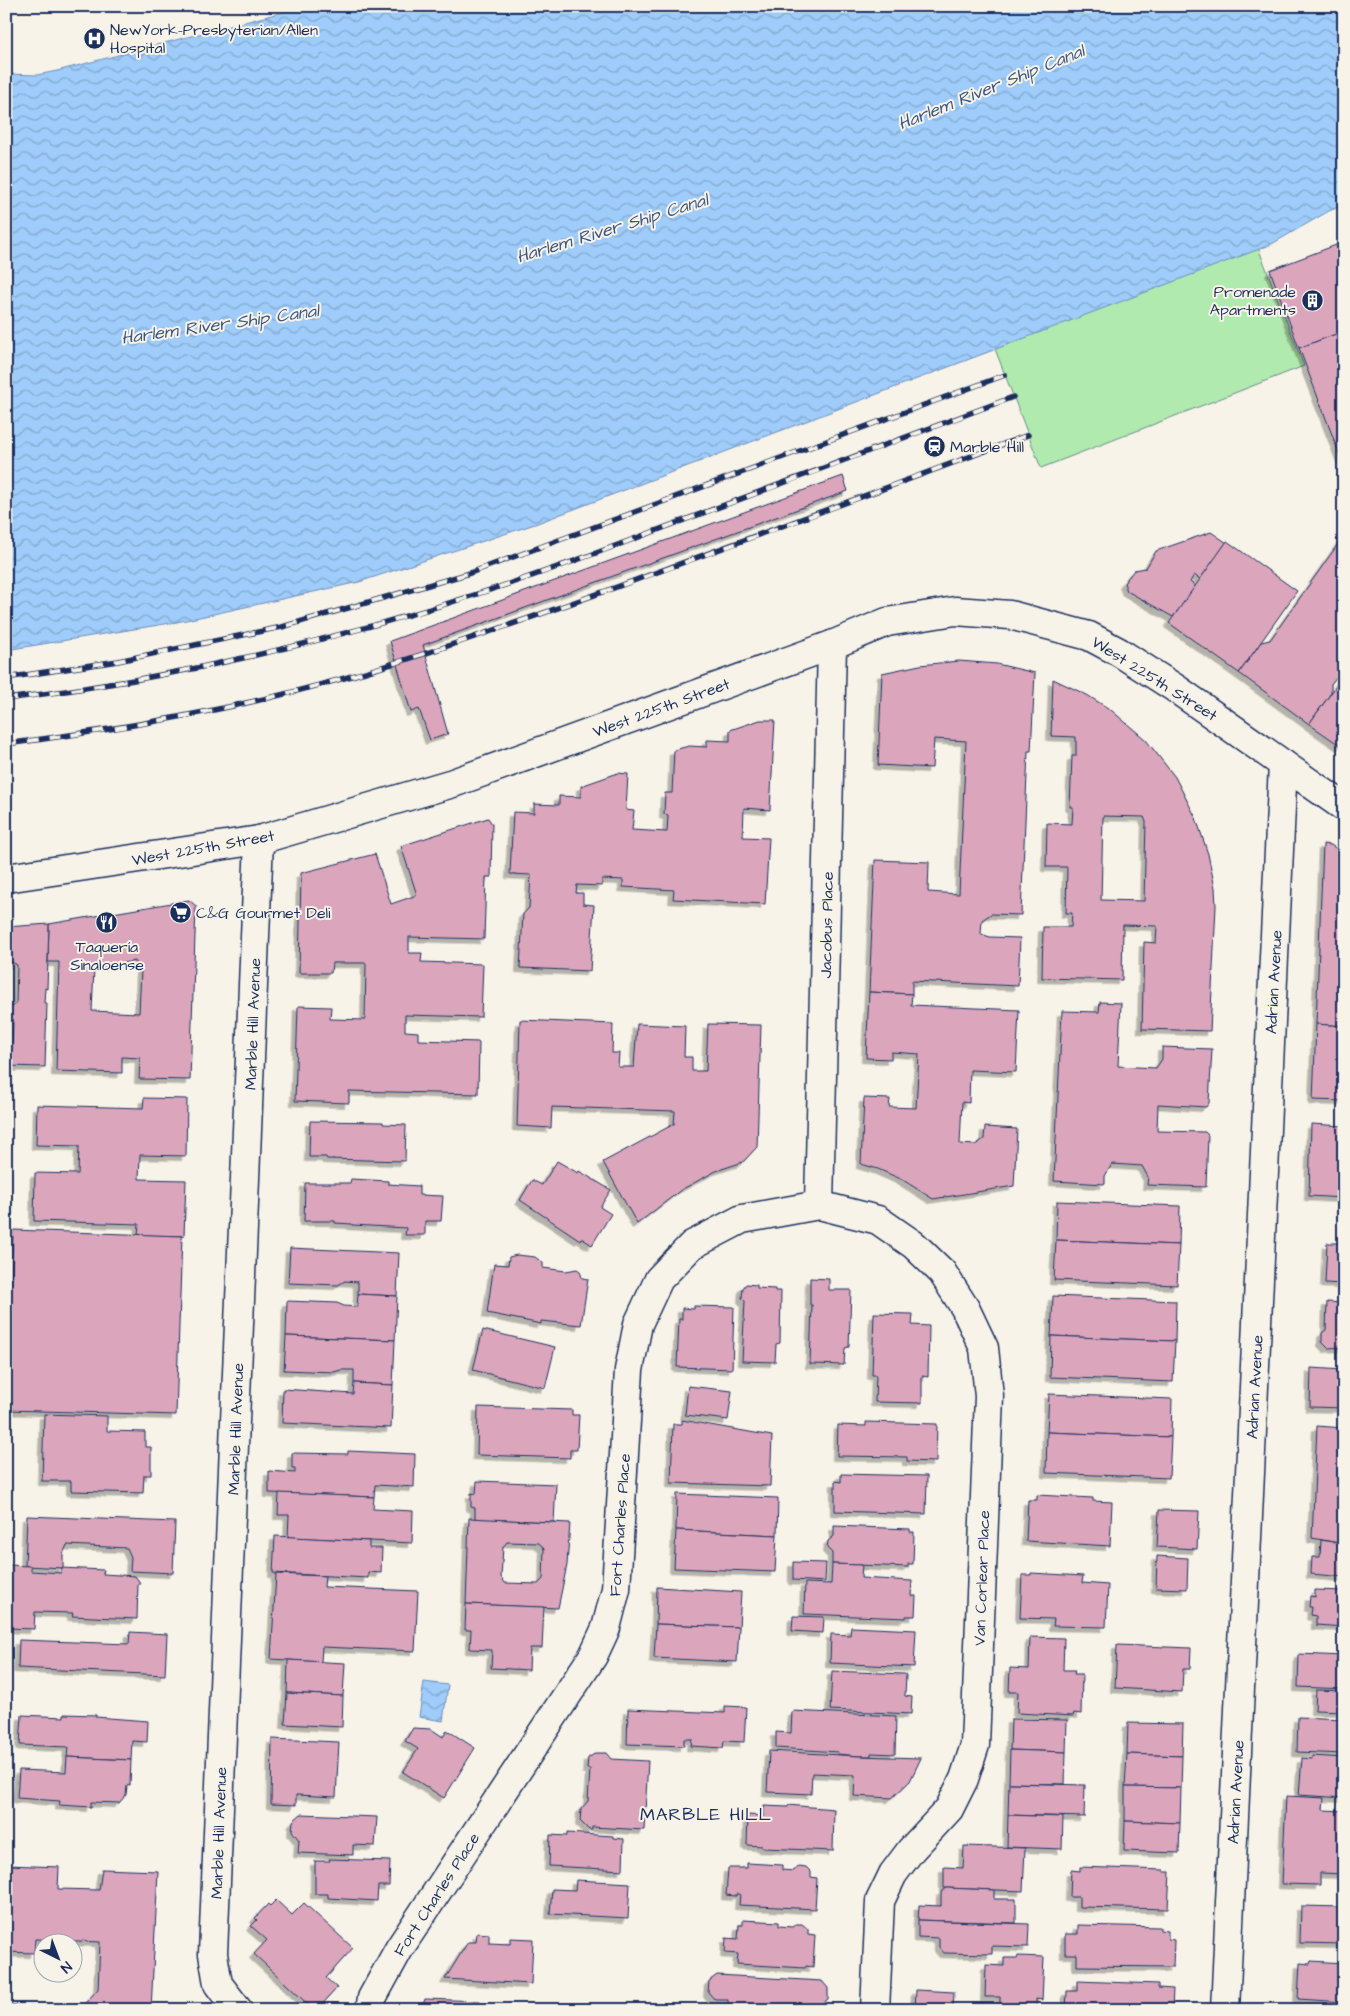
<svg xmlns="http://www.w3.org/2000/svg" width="1350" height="2016" viewBox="0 0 1350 2016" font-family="'Architects Daughter',sans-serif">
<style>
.pitch{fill:#b1eaae;stroke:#668c86}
.water{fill:url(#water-waves);stroke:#6a8dbc}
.building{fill:#dba5bc;stroke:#1b2f5e;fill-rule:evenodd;filter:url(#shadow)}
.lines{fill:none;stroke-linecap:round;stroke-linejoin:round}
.minor-casing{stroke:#1b2f5e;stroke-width:31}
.minor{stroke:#f7f3e8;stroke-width:28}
.rail-casing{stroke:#1b2f5e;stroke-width:5.5}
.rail{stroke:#f7f3e8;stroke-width:4;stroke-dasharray:11;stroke-linecap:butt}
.labels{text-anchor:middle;stroke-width:4;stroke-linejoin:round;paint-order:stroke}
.poi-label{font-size:16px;fill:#1b2f5e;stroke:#f7f3e8;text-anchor:start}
.street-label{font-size:16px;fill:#1b2f5e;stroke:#f7f3e8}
.water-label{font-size:18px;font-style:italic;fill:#3c5685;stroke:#f7f3e8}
.neighbourhood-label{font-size:18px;letter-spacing:1px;fill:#1b2f5e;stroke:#f7f3e8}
</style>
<defs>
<pattern id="water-waves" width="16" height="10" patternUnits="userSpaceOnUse" patternTransform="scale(1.25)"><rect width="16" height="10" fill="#9fccfa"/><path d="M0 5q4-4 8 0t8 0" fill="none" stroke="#81a6ce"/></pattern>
<filter id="shadow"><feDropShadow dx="-4.5" dy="4.5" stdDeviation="0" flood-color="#0004"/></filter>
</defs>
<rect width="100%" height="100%" fill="#f7f3e8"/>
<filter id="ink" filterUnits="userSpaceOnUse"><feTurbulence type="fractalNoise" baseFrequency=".02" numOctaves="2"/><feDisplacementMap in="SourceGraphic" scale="10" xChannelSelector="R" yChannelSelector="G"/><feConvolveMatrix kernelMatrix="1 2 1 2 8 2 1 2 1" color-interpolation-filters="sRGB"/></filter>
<g filter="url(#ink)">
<!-- pitch -->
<path class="pitch" d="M1252,232L1304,366L1041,468L990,336Z"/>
<!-- water -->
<g class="water">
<path d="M306,6H1344V205L1329,211L1270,245L535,524L359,582L177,622L6,650V74L37,75L57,71Z"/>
<path d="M424,1682L448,1685L443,1721L419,1717Z"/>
</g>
<!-- building -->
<g class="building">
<path d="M1344,242V331L1299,348L1270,270Z"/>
<path d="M1344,331V466L1299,348Z"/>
<path d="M843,476L848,491L423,645L448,734L430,740L419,709L411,712L390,641Z"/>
<path d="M1211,532L1227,543L1200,579L1194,575L1190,582L1196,586L1173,617L1127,591L1124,583L1134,570L1146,568L1156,551Z"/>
<path d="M1343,537L1344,667L1331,684V693L1309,724L1239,673L1261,642L1270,640Z"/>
<path d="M1227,541L1297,591L1239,673L1169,623Z"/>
<path d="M959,661L997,664L1035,673L1031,751H1028L1021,915L991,914L982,920L981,934L990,937L1020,938L1018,986L912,981V994L869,992L875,860L929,862L928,892L959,894L966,741L934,739L932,768L878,765L882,673L920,665Z"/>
<path d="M1344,675V742L1341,746L1309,724Z"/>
<path d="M1053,679L1087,695L1111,710L1146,740L1175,777L1196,818L1208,854L1215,888L1216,906L1210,1031L1142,1029L1144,942L1156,943L1157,926L1123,925L1122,980L1042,978L1043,927H1071L1072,913H1066L1067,867H1046L1047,823L1072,824L1073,807H1070L1072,756H1076V737L1051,736ZM1103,816L1144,817L1146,822L1144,901L1101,900Z"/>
<path d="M760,720H775L770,810L744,808L743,837L769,838L765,904L673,899L674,890L623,887V880L602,879V886L577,885L576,893H583V904L594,905L590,971L520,968L523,914L529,908L531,875L510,874L513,812L534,813V804L559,805V796L581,797V786L618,773L628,774L626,810L634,811L632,830L667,832L668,815L664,814L665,793H672L674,750L689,746L707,747V740L730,741V730Z"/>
<path d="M488,818L492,824L491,877H486L484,939L409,937V953H422L421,962L483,964L481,1017L405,1015V1031L418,1032V1040L479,1042L478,1094L349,1091V1103L295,1101L298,1006L331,1007L330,1019L365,1020L366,963H332L331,973H299L301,873L375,854L391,904L417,895L401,846Z"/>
<path d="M1323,844L1331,845L1344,854V1026L1316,1024Z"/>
<path d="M189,900L196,906L190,1080L139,1079L140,1058L122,1057V1073L56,1071L59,962H48L49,924ZM135,961L141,970L139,1013L92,1011L94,968Z"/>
<path d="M49,924L47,989L45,988L44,1003H47L45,1067L6,1066V1050L7,1046H12L13,1019H6V1007H12L16,1004L17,965L10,961V965H6V927Z"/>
<path d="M869,992L912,994L911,1005L1019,1010L1016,1072L970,1070L969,1103L962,1102L960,1144L975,1145L984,1139L985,1127L1017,1129L1014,1186L933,1199L903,1180L878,1169L861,1164L864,1098L890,1099L889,1107L916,1108L919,1054L891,1052V1059L866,1058Z"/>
<path d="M1100,1002L1121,1003L1118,1066L1156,1068L1162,1059V1047L1212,1049L1209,1103L1206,1107L1158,1104L1157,1131L1205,1132L1208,1135L1206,1187L1147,1185L1148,1177L1142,1166L1112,1164L1105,1176V1184L1054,1181L1062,1011L1099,1012Z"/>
<path d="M520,1020L613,1024L612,1053H619L618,1067H634L637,1024L685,1026L684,1057H692V1071H706L708,1024L761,1025L757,1147L743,1162L716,1171L681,1190L637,1224L603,1162L674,1124L675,1111L552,1107L551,1128L517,1126Z"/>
<path d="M1316,1024L1344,1026V1101L1313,1100Z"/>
<path d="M144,1098L187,1099L186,1156L140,1155L139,1179L186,1180L184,1236L138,1235L139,1224L34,1221L35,1173L78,1174L79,1146L36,1145L37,1105L143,1108Z"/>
<path d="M310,1121L383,1122V1124L406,1125L405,1161L327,1159L326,1157H309Z"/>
<path d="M1311,1124L1344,1126V1198L1309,1196Z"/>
<path d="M557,1161L578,1173L579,1171L611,1190L600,1207L611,1214L592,1245L581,1238L580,1240L520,1200L532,1180L542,1185Z"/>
<path d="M6,1177H9L8,1209H6Z"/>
<path d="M351,1179L388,1181V1184L419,1186V1195L443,1196L441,1221H425V1235H405L406,1228L352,1225V1224L335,1223V1221H304L305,1183H350Z"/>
<path d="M1057,1201L1180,1206L1179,1245L1056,1240Z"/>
<path d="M6,1209H8L6,1263Z"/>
<path d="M13,1230L182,1236L176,1415L7,1410Z"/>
<path d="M1056,1240L1179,1245L1177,1285L1054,1280Z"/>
<path d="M1327,1243H1344V1284L1325,1283Z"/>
<path d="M290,1248L399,1253L397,1296L358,1294V1282L345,1281L338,1285L288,1283Z"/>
<path d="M517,1255L535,1257L543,1263V1268L566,1271L577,1269L580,1271L582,1278L588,1279L581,1325L541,1321V1324L487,1313L494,1264L508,1265L509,1257Z"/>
<path d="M810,1278L829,1279V1290H851L849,1347L845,1348L844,1365L810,1364L812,1305H810Z"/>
<path d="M746,1284L757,1285V1288L775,1289V1291H781L780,1343L776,1344L775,1362L742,1361L745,1301L742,1298L743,1288Z"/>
<path d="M358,1294L397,1296L395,1340L286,1336L287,1301L337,1303L344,1306L357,1307Z"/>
<path d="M1053,1296L1176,1301L1175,1341L1051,1336Z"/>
<path d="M1327,1302L1344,1303V1347L1328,1348L1322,1342V1333L1326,1330Z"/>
<path d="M694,1306L734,1307L732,1369L677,1367L679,1319H682V1308L694,1309Z"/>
<path d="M874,1313L913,1314L912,1325L929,1326L928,1377L922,1376V1403L875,1402L876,1375H872Z"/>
<path d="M483,1330L555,1347L545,1388L473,1370Z"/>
<path d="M286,1336L395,1340L393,1385L354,1383V1370H341L334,1372L284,1370Z"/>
<path d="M1051,1336L1175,1341L1173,1382L1050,1377Z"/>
<path d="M1311,1368L1344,1370V1408L1310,1407Z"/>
<path d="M354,1383L393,1385L391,1428L282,1423L283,1389L353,1394Z"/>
<path d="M688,1386L732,1391L728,1420L685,1415Z"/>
<path d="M1049,1394L1172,1399L1171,1437L1047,1432Z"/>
<path d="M478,1407L572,1410V1415H579L577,1450H570V1458L477,1455Z"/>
<path d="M44,1414L107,1416V1431L145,1432V1447H151V1475H144L143,1493L71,1491V1481H42Z"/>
<path d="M682,1420L772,1436L770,1486L671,1483L673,1424H682Z"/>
<path d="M866,1422L937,1424L936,1462L907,1461V1457L837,1456L838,1425L866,1426Z"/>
<path d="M1317,1426L1344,1428V1544L1312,1538Z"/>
<path d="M1047,1432L1171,1437L1169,1478L1046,1473Z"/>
<path d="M348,1451L415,1454L414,1487L375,1485L374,1497L269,1493V1471L295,1473V1468H292V1453L348,1454Z"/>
<path d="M841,1474L927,1476L926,1514L835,1511V1481L841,1482Z"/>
<path d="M477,1481L556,1484L554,1522L475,1519V1508L471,1507V1493L476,1494Z"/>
<path d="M279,1493L374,1497L373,1509L413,1511L412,1543L288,1537L289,1515H278Z"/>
<path d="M677,1494L778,1498L777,1535L676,1530Z"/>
<path d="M1037,1495L1093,1498V1501L1112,1502L1110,1546L1026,1541L1028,1500H1037Z"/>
<path d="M1159,1510L1199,1511L1197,1549L1157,1547Z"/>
<path d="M27,1516L175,1522L173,1573L130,1571L131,1557L127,1548L67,1545L63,1554V1568L25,1566Z"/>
<path d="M469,1518L570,1523L567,1565L558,1608L466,1604ZM507,1542L539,1543L544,1549L543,1579L538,1584L505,1583L501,1577L503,1547Z"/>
<path d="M834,1526L910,1529V1532H914L913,1564H908V1567L832,1564V1553L827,1548L828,1541L834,1536Z"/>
<path d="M676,1530L777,1535L775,1572L674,1568Z"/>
<path d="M275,1536L369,1541V1548H382L381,1573L368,1572V1578L273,1573Z"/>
<path d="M1321,1540L1344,1544V1577L1311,1574L1312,1557H1320Z"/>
<path d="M1157,1556L1188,1558L1187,1589L1156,1588Z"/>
<path d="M793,1562L826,1563L825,1582L793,1580Z"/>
<path d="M832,1564L862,1565L861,1578L912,1581L911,1596H916L915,1616H906V1618L804,1614L805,1583L831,1584Z"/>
<path d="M6,1565L31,1566V1571L61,1573V1568L104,1570L103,1574L135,1576L141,1584H138L137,1619L72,1616L73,1613L35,1612L34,1629L6,1628Z"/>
<path d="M1031,1573L1083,1576L1082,1583L1108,1585L1106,1627L1053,1626L1054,1619L1020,1618L1022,1575H1031Z"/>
<path d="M276,1574L325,1576L324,1587L418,1591L415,1651L322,1647L321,1662L271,1659Z"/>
<path d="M657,1587L741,1592L739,1627L656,1624Z"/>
<path d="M1315,1590L1344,1591V1627L1316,1625V1616L1311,1615L1312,1607H1309L1310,1596L1315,1597Z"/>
<path d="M466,1604L544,1607L542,1648H530L529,1670L491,1668L492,1650L470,1649L471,1630H465Z"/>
<path d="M793,1616L824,1617L823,1633L792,1631Z"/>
<path d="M656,1624L739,1627L737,1662L654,1658Z"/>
<path d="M851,1627L916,1630L914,1667L830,1663L831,1634L850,1635Z"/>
<path d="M130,1632L167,1634L165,1675L18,1668L19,1640L129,1644Z"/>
<path d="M1030,1637L1064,1638L1063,1670H1075L1074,1674H1082L1081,1714L1074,1713L1073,1716L1017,1713L1018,1692H1009L1010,1668L1029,1669Z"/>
<path d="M1117,1645L1191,1648L1190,1669H1183L1182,1692L1115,1688Z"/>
<path d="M1299,1654L1344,1656V1689L1298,1687Z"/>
<path d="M288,1660L345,1663L343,1696L287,1693Z"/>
<path d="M832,1671L904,1674L906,1675L905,1696L912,1697L911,1714L830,1710Z"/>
<path d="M1316,1690L1344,1691V1711L1315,1710Z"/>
<path d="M287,1693L343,1696L342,1727L285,1724Z"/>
<path d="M725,1706L746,1707L744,1742L724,1741L723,1748L691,1746L692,1739H684V1746L627,1744L628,1709L725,1713Z"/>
<path d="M792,1711L896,1716L895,1754L871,1753V1756H859L837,1754L838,1752L776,1748V1732L791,1733Z"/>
<path d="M64,1714L96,1715V1717L148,1721L147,1742L132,1741L131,1760L67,1757L68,1747L20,1745L22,1715L64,1717Z"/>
<path d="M1298,1717L1344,1719V1754L1297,1752Z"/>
<path d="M1011,1719L1067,1720L1066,1752L1010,1750Z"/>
<path d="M1128,1723L1183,1724L1182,1756L1127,1754Z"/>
<path d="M413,1728L431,1729L443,1737L447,1730L475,1748L444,1798L403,1772L418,1749L405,1741Z"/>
<path d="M272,1739L339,1742L336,1797L296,1795V1805L271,1804Z"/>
<path d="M1010,1750L1066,1752L1065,1784L1009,1783Z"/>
<path d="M769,1751L859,1756L921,1758L910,1781L892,1798L854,1796L855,1775L812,1773L811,1794L767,1792Z"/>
<path d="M596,1753H606L611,1759L648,1761L644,1830L592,1827V1830H589L580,1821L581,1809L588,1801L590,1769H587L588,1758Z"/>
<path d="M1127,1754L1182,1756L1181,1788L1125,1787Z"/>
<path d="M1312,1756L1344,1758V1798L1299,1795L1302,1758L1312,1759Z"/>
<path d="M67,1757L131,1760L130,1785L127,1786L126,1795L119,1803L91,1802V1807L59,1805L60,1801L17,1798L19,1770L66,1772Z"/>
<path d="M1009,1783L1085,1785L1084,1817L1008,1815Z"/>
<path d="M1125,1787L1181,1788L1180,1823L1125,1821Z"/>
<path d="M1286,1796L1324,1798L1323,1810L1344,1811V1874L1320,1873V1885L1282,1884Z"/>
<path d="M788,1805L834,1809L833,1851L763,1848L762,1846L747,1845L748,1815L764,1816V1806L788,1807Z"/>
<path d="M301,1814L377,1817L375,1846L353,1845V1855L298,1853L299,1840L292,1831L293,1821Z"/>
<path d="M1008,1815L1063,1817L1062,1849L1007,1847Z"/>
<path d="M1125,1821L1180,1823L1179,1853L1124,1851Z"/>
<path d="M567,1833L613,1836V1838L624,1839L623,1870L549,1866L550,1835L567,1836Z"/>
<path d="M964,1846L1025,1848L1023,1891L944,1888V1867L963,1868Z"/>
<path d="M329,1859L390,1861L389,1886H378L377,1901L328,1898V1894H315V1861H330Z"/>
<path d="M747,1863L782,1865V1870L794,1871L798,1866L806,1867L811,1872V1877L817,1878L815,1909L739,1905L740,1894H736V1896L726,1895L728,1868H747Z"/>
<path d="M8,1865L59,1867L58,1889L99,1890L102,1869L158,1871L151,2010H79L98,1989L100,1942L35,1939L34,1953L6,1952Z"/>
<path d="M1080,1867L1164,1870V1872H1170L1168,1909L1079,1907V1897H1070L1071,1870L1080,1871Z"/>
<path d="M576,1880L630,1883L628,1918L550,1914L552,1889L575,1890Z"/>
<path d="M947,1888L994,1890V1899H1016V1923L918,1920L919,1905L941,1906V1892Z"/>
<path d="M276,1900L292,1915L304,1903L353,1948L326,1978L337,1988L317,2010H314L254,1954L267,1940L251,1926L257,1920L255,1918L268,1904L270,1906Z"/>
<path d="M1301,1906L1344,1907V1944L1300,1943Z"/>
<path d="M743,1920L779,1922V1926L792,1927L796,1924H802L808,1929V1934L815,1935L813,1967L806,1966L805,1968L737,1964L738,1954L725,1953L726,1938L738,1939L739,1925H743Z"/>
<path d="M918,1920L1029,1924L1028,1947L992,1946V1954L944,1953L939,1947V1938L918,1937Z"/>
<path d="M1078,1925L1160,1927V1930L1168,1931V1939L1174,1940L1173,1967L1077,1966V1954H1065V1934H1078Z"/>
<path d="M477,1933L489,1934V1943L510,1944V1938L533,1939L531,1984L445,1979L468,1942H476Z"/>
<path d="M1018,1956L1044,1957L1042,2000L1036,1999V2006L1000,2005V1997H985L986,1965L1004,1966V1958H1017Z"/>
<path d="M1311,1961L1344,1963V2002L1298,1999L1300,1963L1310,1964Z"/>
<path d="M717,1975L822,1981L828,1988V1999L820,2006V2010H742L728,2008V2000H715L708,1992L709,1981Z"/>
<path d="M1077,1981L1158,1984V1988L1173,1989L1172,2010H1066L1067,1991H1077Z"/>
<path d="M916,1990L954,1992L953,2010H915Z"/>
<path d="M425,1999L480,2001V2010H421Z"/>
<path d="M6,2005L32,2007V2010H6Z"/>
</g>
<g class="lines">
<defs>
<g id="minor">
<path d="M6,878L259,840L453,783L832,645L887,622L955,611L1010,615L1089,636L1119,652L1175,688L1344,807"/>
<path d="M819,1205L832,645"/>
<path d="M238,2010L218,1984L213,1954L259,840"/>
<path d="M370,2010L372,1998L399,1949L593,1656L606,1628L616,1589L629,1370L638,1324L659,1279L692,1245L742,1219L819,1205L878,1220L914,1245L942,1272L965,1308L984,1348L989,1396L975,1745L964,1779L949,1809L911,1850L893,1874L880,1901L875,2010"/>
<path d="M1225,2010L1283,764"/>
</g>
</defs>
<!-- minor casing -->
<use href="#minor" class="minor-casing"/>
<!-- minor -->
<use href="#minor" class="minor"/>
<defs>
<g id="rail">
<path d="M6,678L118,661L282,627L470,573L1005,375"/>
<path d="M6,699C171,679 339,640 496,588C555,569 613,547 671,525C785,483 899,440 1013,397"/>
<path d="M6,744C90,733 173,720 255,701C378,673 496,630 614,588C753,538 890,486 1028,435"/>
</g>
</defs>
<!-- rail casing -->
<use href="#rail" class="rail-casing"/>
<!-- rail -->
<use href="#rail" class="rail"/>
</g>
</g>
<!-- icons -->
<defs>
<symbol id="hospital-disc" viewBox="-11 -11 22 22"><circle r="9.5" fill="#1b2f5e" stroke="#f7f3e8"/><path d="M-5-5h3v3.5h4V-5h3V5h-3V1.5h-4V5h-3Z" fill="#fff"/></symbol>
<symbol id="building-disc" viewBox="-11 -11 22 22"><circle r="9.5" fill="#1b2f5e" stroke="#f7f3e8"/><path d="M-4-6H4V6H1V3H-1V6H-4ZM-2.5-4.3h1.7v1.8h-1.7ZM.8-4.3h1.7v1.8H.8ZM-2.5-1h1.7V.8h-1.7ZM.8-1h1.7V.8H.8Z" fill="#fff"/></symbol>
<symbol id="station-disc" viewBox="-11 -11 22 22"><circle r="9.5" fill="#1b2f5e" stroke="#f7f3e8"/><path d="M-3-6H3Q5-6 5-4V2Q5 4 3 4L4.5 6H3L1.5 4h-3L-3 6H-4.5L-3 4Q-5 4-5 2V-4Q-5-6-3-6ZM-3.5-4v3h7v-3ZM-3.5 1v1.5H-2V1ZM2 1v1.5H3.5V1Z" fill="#fff"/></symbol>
<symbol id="supermarket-disc" viewBox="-11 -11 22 22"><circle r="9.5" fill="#1b2f5e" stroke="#f7f3e8"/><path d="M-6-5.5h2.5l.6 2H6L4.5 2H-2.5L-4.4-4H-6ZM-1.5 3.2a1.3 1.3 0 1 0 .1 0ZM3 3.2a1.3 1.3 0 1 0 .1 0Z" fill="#fff"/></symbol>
<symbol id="restaurant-disc" viewBox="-11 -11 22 22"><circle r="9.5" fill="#1b2f5e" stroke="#f7f3e8"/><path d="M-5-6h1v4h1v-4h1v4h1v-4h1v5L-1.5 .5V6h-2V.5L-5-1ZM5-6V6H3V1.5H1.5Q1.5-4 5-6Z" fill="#fff"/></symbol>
</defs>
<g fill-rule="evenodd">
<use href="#hospital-disc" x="82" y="26" width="25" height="25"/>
<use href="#building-disc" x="1300" y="288" width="25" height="25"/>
<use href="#station-disc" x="922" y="434" width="25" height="25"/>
<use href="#supermarket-disc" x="168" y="900" width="25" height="25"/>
<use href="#restaurant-disc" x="94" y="910" width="25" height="25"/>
</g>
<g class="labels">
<!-- poi labels -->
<g class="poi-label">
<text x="110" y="35">NewYork-Presbyterian/Allen<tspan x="110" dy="18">Hospital</tspan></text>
<text x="1296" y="297" text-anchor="end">Promenade<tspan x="1296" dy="18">Apartments</tspan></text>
<text x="950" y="452">Marble Hill</text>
<text x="196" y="918">C&amp;G Gourmet Deli</text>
<text x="107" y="952" text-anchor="middle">Taquería<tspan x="107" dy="18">Sinaloense</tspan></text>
</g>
<!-- street labels -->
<g class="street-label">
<text transform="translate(1155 678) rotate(32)" y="6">West 225th Street</text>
<text transform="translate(661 707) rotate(-20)" y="6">West 225th Street</text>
<text transform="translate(203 847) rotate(-10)" y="6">West 225th Street</text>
<text transform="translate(826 925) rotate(-89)" y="6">Jacobus Place</text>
<text transform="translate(1273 982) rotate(-87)" y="6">Adrian Avenue</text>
<text transform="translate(252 1024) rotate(-88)" y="6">Marble Hill Avenue</text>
<text transform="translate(1254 1387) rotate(-87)" y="6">Adrian Avenue</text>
<text transform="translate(235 1429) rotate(-88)" y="6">Marble Hill Avenue</text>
<text transform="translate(619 1525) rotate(-86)" y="6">Fort Charles Place</text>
<text transform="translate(981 1578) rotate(-88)" y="6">Van Corlear Place</text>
<text transform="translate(1235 1792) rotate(-87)" y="6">Adrian Avenue</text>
<text transform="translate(218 1833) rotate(-88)" y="6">Marble Hill Avenue</text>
<text transform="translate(436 1894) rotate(-57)" y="6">Fort Charles Place</text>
</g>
<!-- water labels -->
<g class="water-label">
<text transform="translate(991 87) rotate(-22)" y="6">Harlem River Ship Canal</text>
<text transform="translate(612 228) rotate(-17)" y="6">Harlem River Ship Canal</text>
<text transform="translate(220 324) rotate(-8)" y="6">Harlem River Ship Canal</text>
</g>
<!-- neighbourhood labels -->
<g class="neighbourhood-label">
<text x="706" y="1820">MARBLE HILL</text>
</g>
</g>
<!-- margin -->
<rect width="1350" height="2016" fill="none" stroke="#f7f3e8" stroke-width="25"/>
<rect x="12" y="12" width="1325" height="1991" fill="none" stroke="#1b2f5e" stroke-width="2" filter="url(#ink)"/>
<!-- north arrow -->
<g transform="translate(58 1958) rotate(138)"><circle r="24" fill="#f7f3e8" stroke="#9fa5b1"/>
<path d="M0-4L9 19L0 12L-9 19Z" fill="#1b2f5e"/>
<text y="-8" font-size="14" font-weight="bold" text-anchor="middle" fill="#1b2f5e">N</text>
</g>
</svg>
